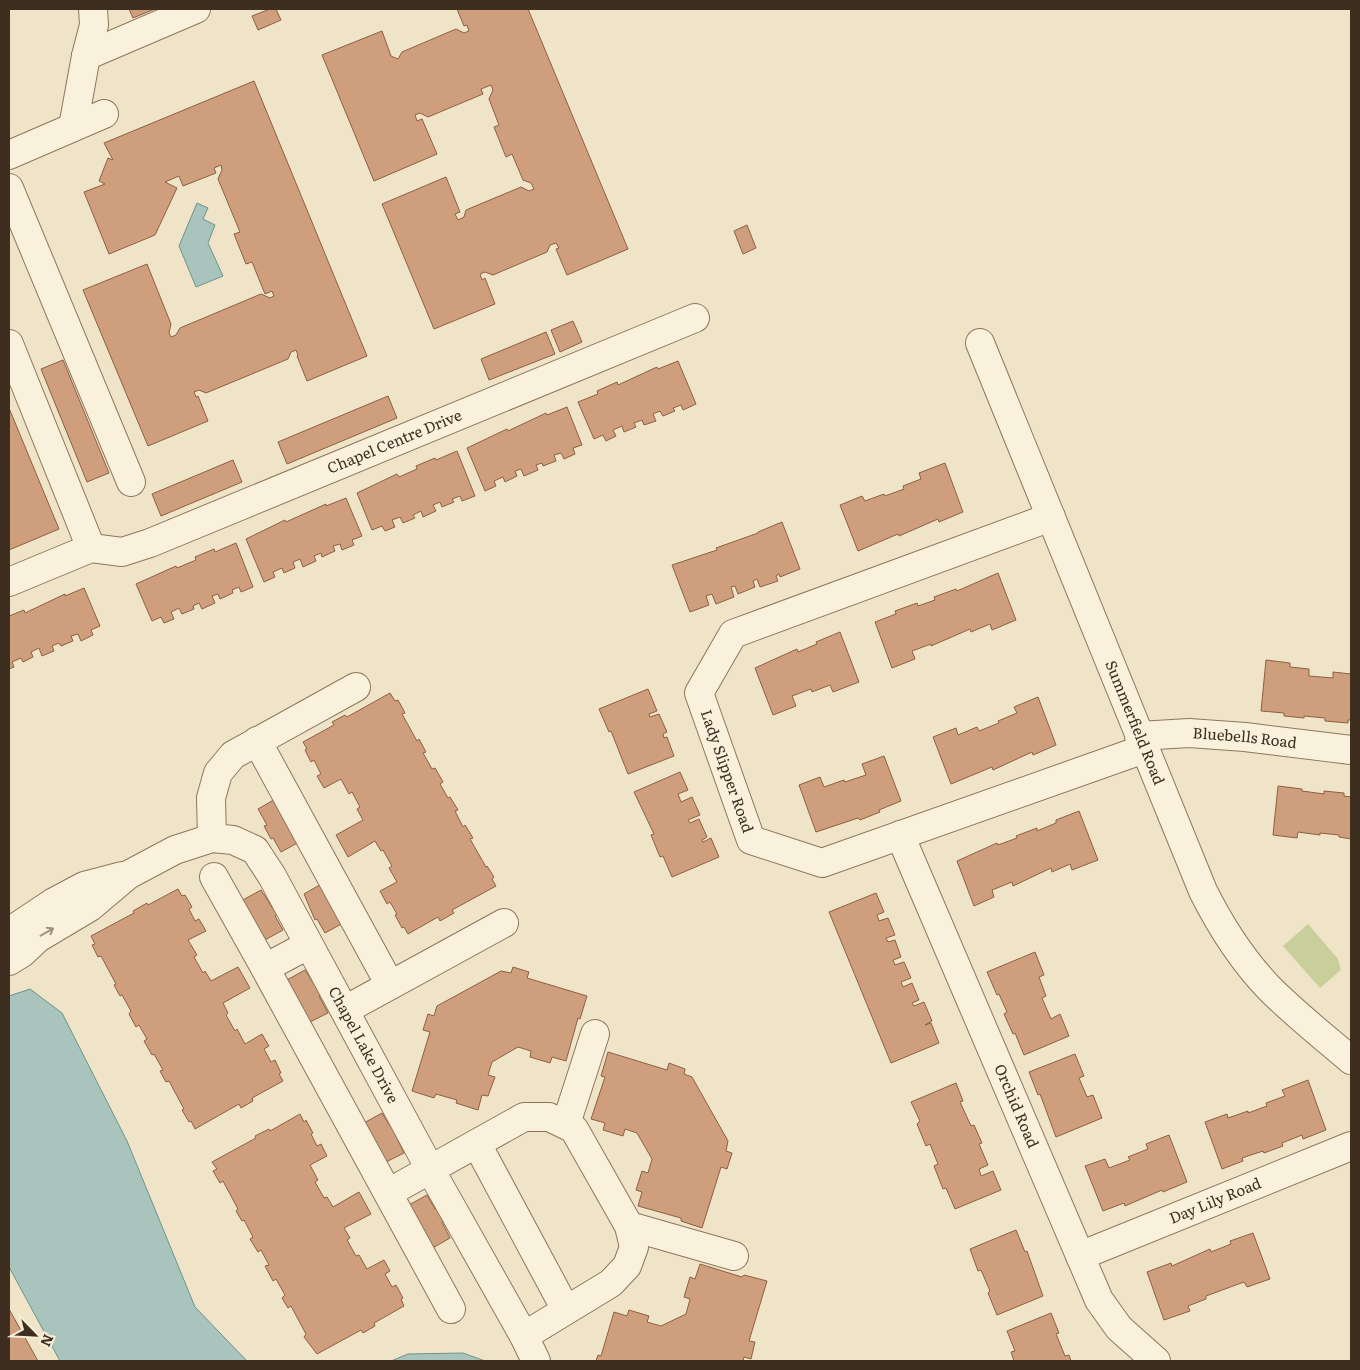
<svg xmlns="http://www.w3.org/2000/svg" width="1360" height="1370" viewBox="0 0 1360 1370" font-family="Literata,serif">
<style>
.green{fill:#c9cf9b}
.water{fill:#a9c4bc;stroke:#6f938a}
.building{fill:#cf9f7d;stroke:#8d5f41}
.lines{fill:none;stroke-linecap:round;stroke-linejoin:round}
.minor-casing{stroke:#8d765c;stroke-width:30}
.minor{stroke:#faf1dc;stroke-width:28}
.oneway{stroke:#9c907e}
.labels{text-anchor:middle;stroke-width:5;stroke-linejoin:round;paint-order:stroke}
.street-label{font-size:15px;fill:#3d2e20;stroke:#f7eed8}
</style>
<rect width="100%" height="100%" fill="#f0e4c8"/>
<!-- green -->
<path class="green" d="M1308,924L1338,959L1341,970L1320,988L1283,946Z"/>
<!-- water -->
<g class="water">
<path d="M197,203L208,208L203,219L215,225L208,243L223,276L196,287L179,246Z"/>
<path d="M30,989L62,1013L127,1141L195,1307L247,1361H60L9,1267V996Z"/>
<path d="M463,1353L485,1361H391L408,1354Z"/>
</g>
<!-- building -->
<g class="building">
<path d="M129,9H155L133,18Z"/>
<path d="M270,9H276L281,20L258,30L252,16Z"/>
<path d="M457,9H528L628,249L567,275L556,249L559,248L556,243L550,245L547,252L493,275L485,272L480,274L482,280L485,278L495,304L434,329L382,204L446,177L460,212L455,214L458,220L464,217L466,210L521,187L529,191L534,189L531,183L523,180L512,154L506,157L494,127L499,125L489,99L493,90L491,85L481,89L483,94L428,117L420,113L415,115L417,121L422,119L437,154L374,181L322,55L382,31L391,56L398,59L402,52L456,29L464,33L469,31L467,25L464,26Z"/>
<path d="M254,81L367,356L307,381L297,356L298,355L296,350L291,352L288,359L206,393L199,390L194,392L196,397L198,396L208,421L148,446L83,290L147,264L171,324L169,333L171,337L176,335L180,328L261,294L270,298L274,296L272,291L265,294L252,262L246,264L234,234L240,232L218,179L222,170L221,165L214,168L216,173L183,186L179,176L165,182L177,188L155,235L109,254L84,192L105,184L99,181L108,158L113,160L104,143Z"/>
<path d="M747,225L756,248L743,254L734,231Z"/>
<path d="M573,321L582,342L560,352L551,330Z"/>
<path d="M546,332L555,354L489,380L481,359Z"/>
<path d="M63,360L109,473L87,482L41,369Z"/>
<path d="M678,361L696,404L683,410L681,405L673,408L675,411L663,416L660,411L653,414L656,421L644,425L642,420L634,423L636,427L624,432L622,426L613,430L616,436L606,441L603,435L594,439L578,402L598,394L597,391L617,382L618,385L657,367L658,369Z"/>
<path d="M388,396L397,418L287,464L278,442Z"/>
<path d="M567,407L582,445L573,448L575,454L564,459L561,453L554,455L556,461L543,466L542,463L536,465L538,470L524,476L521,469L515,471L517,476L505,482L503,477L494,481L496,486L485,491L467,448L507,429L508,431L546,413L547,415Z"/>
<path d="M9,408L59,529L9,550Z"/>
<path d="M457,451L475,496L462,501L460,496L452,499L454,502L442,507L440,502L433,505L436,511L423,517L421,511L413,515L415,518L403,523L400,517L392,520L395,527L385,531L382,526L372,530L357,493L397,474L399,477L417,469L416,466L435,458L436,460Z"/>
<path d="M233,460L242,482L161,516L152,494Z"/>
<path d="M945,463L963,512L939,522L938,519L899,536L898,534L858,551L840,505L862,496L865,501L884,494L885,496L904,489L903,486L921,479L919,473Z"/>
<path d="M346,498L362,536L352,540L354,545L342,550L340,544L333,546L335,551L322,557L321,553L314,556L316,561L303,567L300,559L293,562L295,568L284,573L282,568L273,572L275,577L264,582L246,539L285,520L286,522L326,504V506Z"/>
<path d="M782,522L800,569L780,577L779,574L776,576L778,581L760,587L757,579L753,581L755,587L738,594L735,586L731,587L734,597L716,604L712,594L706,596L709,605L690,612L672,565L717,550L716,548L758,533V532Z"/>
<path d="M236,543L253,587L241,592L239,587L232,590L233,593L220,599L218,594L212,596L215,603L202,609L199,603L193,606L194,609L182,614L179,608L171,612L174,619L164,623L161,617L152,621L136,584L176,566L177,568L196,560L195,557L214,549L215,552Z"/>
<path d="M998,573L1016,620L992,630L990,624L971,632L970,629L931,646V644L912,651L915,659L892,668L875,622L896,614L895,611L917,603L918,606L935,600L934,597L956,589L957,591Z"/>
<path d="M84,588L100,626L91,630L93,635L81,641L78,634L71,636L73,641L61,646L59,643L52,646L54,651L42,656L39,648L31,652L33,657L23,662L21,658L12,662L14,667L9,669V616L24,610L25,613L65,594V596Z"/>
<path d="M840,632L859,682L833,692L830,685L812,692L811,689L792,696L796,706L773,715L755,668L797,649L798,652L817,644L816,642Z"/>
<path d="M1266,660L1290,663V667L1309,669V676L1333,678V672L1351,674V720H1348V723L1325,721V718L1304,716V718L1284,716V713L1261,711Z"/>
<path d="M648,689L657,711L649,714L650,717L659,714L667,732L663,734L664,738L667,737L674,756L628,774L611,731L609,732L599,709Z"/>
<path d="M390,693L395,701L398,700L403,709L405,713L402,714L417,741L419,739L426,752L423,753L432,769L435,768L443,782L440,784L448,798L450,797L458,810L455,811L463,827L465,825L473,838L470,839L486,867L487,866L494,877L492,879L496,886L452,910L454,913L440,921L438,917L408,934L404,927L402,928L395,915L397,914L390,902L387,904L380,891L397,882L389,868L392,866L383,850L381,851L375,841L348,857L336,835L363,820L357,809L360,807L352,792L349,794L341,779L324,788L317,776L321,774L314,760L311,762L305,750L307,749L303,742L334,725L332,722L345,715L347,717Z"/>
<path d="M1038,697L1056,745L1033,755L1032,752L993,770L992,767L951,784L933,737L956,728L958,735L977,727L979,731L999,723L998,721L1017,713L1014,707Z"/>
<path d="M884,756L901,801L879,810L880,812L860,820L858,818L816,832L799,785L820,777L824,787L844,780L845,782L866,775L862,764Z"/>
<path d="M680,772L688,790L678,794L681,802L692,797L700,815L688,820L690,823L699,819L707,837L702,840L703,842L711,838L719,857L672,877L663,856L660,857L651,835L654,834L634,792Z"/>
<path d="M1278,786L1302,789V791L1324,794V791L1344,793V796L1351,797V839L1339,837V835L1320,833V835L1298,832L1297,838L1273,835Z"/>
<path d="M277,798L301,841L281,852L273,838L271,839L264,826L267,825L258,809Z"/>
<path d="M1079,811L1098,860L1072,870L1070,864L1052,872L1051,868L1013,886L1012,882L992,890L994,897L974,906L957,861L997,843L998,845L1017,838L1016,836L1037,828V831L1056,823V820Z"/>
<path d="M323,883L345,922L325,933L317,919L315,920L304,894Z"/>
<path d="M178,889L182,896L185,895L192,907L189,909L195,921L199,919L206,931L188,940L197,955L194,957L203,973L205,971L211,981L238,967L250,988L223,1003L228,1013L226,1015L235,1031L237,1029L245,1044L262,1034L269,1046L264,1049L271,1062L275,1060L281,1073L279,1074L283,1081L252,1098L253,1101L241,1108L239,1104L195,1129L191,1121L189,1122L182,1110L184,1109L169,1081L166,1082L160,1071L163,1070L154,1054L152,1055L144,1041L147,1039L139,1025L136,1027L129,1014L131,1011L122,995L120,996L114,985L116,984L101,956L98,957L92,945L95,944L91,936L134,913L133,911L147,903L148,905Z"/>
<path d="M261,890L277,915L275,916L283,930L263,941L241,901Z"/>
<path d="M876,893L884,912L877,915L879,921L888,918L895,935L886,938L888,942L895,940L901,957L893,960L895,965L904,962L911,978L901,982L903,987L912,983L919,1000L912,1003L914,1006L924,1002L932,1021L925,1025L931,1023L939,1043L891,1063L829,912Z"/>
<path d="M1035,952L1044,975L1039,977L1046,996L1042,998L1051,1019L1060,1014L1069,1036L1024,1055L1015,1033L1013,1034L1004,1014L1007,1012L999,994L997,995L987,972Z"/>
<path d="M513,967L529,972L527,978L587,996L580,1019L578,1018L566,1061L552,1057L550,1063L530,1057L531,1051L518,1047L492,1062L488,1075L495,1077L488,1096L482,1095L478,1110L456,1103L457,1100L436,1094L434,1098L412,1091L430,1032L423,1030L428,1014L434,1016L437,1006L501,971L511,973Z"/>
<path d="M305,970L321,995L319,996L328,1013L308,1023L285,981Z"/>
<path d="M608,1052L667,1070L669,1063L685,1069L684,1074L692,1077L728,1141L726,1151L732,1153L727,1169L721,1167L702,1228L681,1221V1218L638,1206L642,1192L636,1190L642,1171L648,1173L652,1159L637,1133L625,1129L623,1136L603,1130L605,1123L591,1119L605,1077L601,1076Z"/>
<path d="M1075,1054L1084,1076L1079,1078L1087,1097L1093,1095L1102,1118L1056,1137L1040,1094L1038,1095L1029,1072Z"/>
<path d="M1308,1080L1326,1130L1303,1139L1302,1135L1282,1143L1283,1146L1264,1153L1263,1151L1242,1158L1243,1161L1222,1169L1205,1122L1227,1114L1228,1118L1248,1111V1113L1267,1106L1266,1103L1285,1096L1282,1090Z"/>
<path d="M956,1083L963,1101L960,1102L971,1126L974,1125L982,1143L979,1144L988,1165L979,1169L981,1176L993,1171L1001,1190L955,1209L946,1188L943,1189L934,1166L938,1164L930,1144L926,1146L917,1124L920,1121L911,1102Z"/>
<path d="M382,1113L390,1126L391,1125L404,1153L384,1163L362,1124Z"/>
<path d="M300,1114L304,1122L306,1120L313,1133L311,1134L317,1146L321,1144L327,1156L310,1165L318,1180L315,1182L324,1198L327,1197L333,1207L359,1192L371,1214L344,1228L350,1238L347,1240L356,1256L359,1255L367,1269L384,1260L390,1271L385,1274L392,1287L396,1285L403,1298L401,1299L404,1306L374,1323L375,1326L363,1333L361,1330L317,1354L304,1337L306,1334L291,1306L288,1308L282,1298L285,1295L276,1279L273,1281L265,1266L269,1265L261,1250L258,1252L250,1239L253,1237L244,1220L242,1221L236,1211L238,1209L223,1181L220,1183L213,1171L217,1169L212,1162L256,1138L255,1136L269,1129L270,1131Z"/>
<path d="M1169,1135L1187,1182L1163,1192L1162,1190L1125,1206L1124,1203L1103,1211L1085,1166L1105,1159L1109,1168L1130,1160L1128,1157L1148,1149L1146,1144Z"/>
<path d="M427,1195L435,1209L437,1208L444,1221L442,1222L450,1238L431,1249L407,1206Z"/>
<path d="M1016,1230L1025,1252L1027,1251L1043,1296L997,1315L988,1293L990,1291L981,1270L978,1271L970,1249Z"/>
<path d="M1253,1233L1270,1279L1247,1287L1244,1282L1206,1296V1299L1188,1306L1190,1311L1164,1320L1147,1272L1171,1263L1172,1266L1210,1249L1211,1252L1231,1244L1230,1241Z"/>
<path d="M700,1264L742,1277L744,1275L767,1281L749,1341L755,1342L751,1359L744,1357L743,1361H596L598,1355L601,1356L614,1312L627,1316L629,1310L649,1316L647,1322L661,1326L686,1314L690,1299L684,1297L690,1277L695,1279Z"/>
<path d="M9,1309L38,1361H9Z"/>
<path d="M1051,1313L1059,1333L1056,1334L1065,1356L1069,1355L1071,1361H1014L1011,1352L1015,1351L1007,1331Z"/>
</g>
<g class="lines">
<defs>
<g id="minor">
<path d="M86,56L196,9"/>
<path d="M73,127L86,56L94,25L93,9"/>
<path d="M9,155L104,114"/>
<path d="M9,188L131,482"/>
<path id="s1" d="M980,343L1203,891C1221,927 1242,960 1270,989C1295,1014 1324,1037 1351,1060"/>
<path d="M9,344L91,548"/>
<path id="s2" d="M1051,517L733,634L699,693L751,840L822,863L1144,749"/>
<path id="s3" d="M9,582L91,548L122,552L150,543L695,318"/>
<path id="s4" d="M1139,736L1189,733L1245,737L1351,750"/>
<path d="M257,741L390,985"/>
<path id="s5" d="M900,835L1099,1300L1119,1328L1156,1361"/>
<path d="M212,838L211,798L218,773L233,755L356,687"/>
<path d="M214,877L265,968L451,1309"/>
<path d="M9,932L54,902L84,886L122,876"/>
<path id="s6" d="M9,961L22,953L38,938L90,907L128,875L175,850L212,838L233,840L255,850L272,876L430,1169L524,1336L536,1361"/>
<path d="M265,968L308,945"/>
<path d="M345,1010L504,923"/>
<path d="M566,1124L595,1034"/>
<path d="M477,1144L566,1310"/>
<path d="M388,1193L524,1117H549L574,1129L629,1226L634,1247L627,1266L611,1283L524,1336"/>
<path d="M629,1226L734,1256"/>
<path id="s7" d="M1080,1256L1351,1146"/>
</g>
</defs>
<!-- minor casing -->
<use href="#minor" class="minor-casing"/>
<!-- minor -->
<use href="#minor" class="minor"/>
</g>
<!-- one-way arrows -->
<defs><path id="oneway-shaft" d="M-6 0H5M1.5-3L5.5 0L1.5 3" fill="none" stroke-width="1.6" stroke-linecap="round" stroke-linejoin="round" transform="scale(1.25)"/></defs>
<use class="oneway" href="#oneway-shaft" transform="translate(47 932) rotate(-30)"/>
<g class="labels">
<!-- street labels -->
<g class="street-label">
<text dy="5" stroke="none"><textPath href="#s3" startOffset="414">Chapel Centre Drive</textPath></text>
<text dy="5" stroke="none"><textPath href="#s1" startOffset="410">Summerfield Road</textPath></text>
<text dy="5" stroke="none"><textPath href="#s4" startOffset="106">Bluebells Road</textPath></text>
<text dy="5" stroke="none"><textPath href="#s2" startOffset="490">Lady Slipper Road</textPath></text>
<text dy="5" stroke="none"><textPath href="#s6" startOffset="508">Chapel Lake Drive</textPath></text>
<text dy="5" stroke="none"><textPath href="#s5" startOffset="295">Orchid Road</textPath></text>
<text dy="5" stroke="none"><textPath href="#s7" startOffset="146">Day Lily Road</textPath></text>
</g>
</g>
<!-- border -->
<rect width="1360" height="1370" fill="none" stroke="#3d2e20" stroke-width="20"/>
<!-- north arrow -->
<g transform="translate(35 1335) rotate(114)" stroke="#f7eed8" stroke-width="4" paint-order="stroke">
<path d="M0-4L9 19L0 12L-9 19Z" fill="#3d2e20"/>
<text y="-8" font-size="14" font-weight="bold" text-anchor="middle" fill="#3d2e20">N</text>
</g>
</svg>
